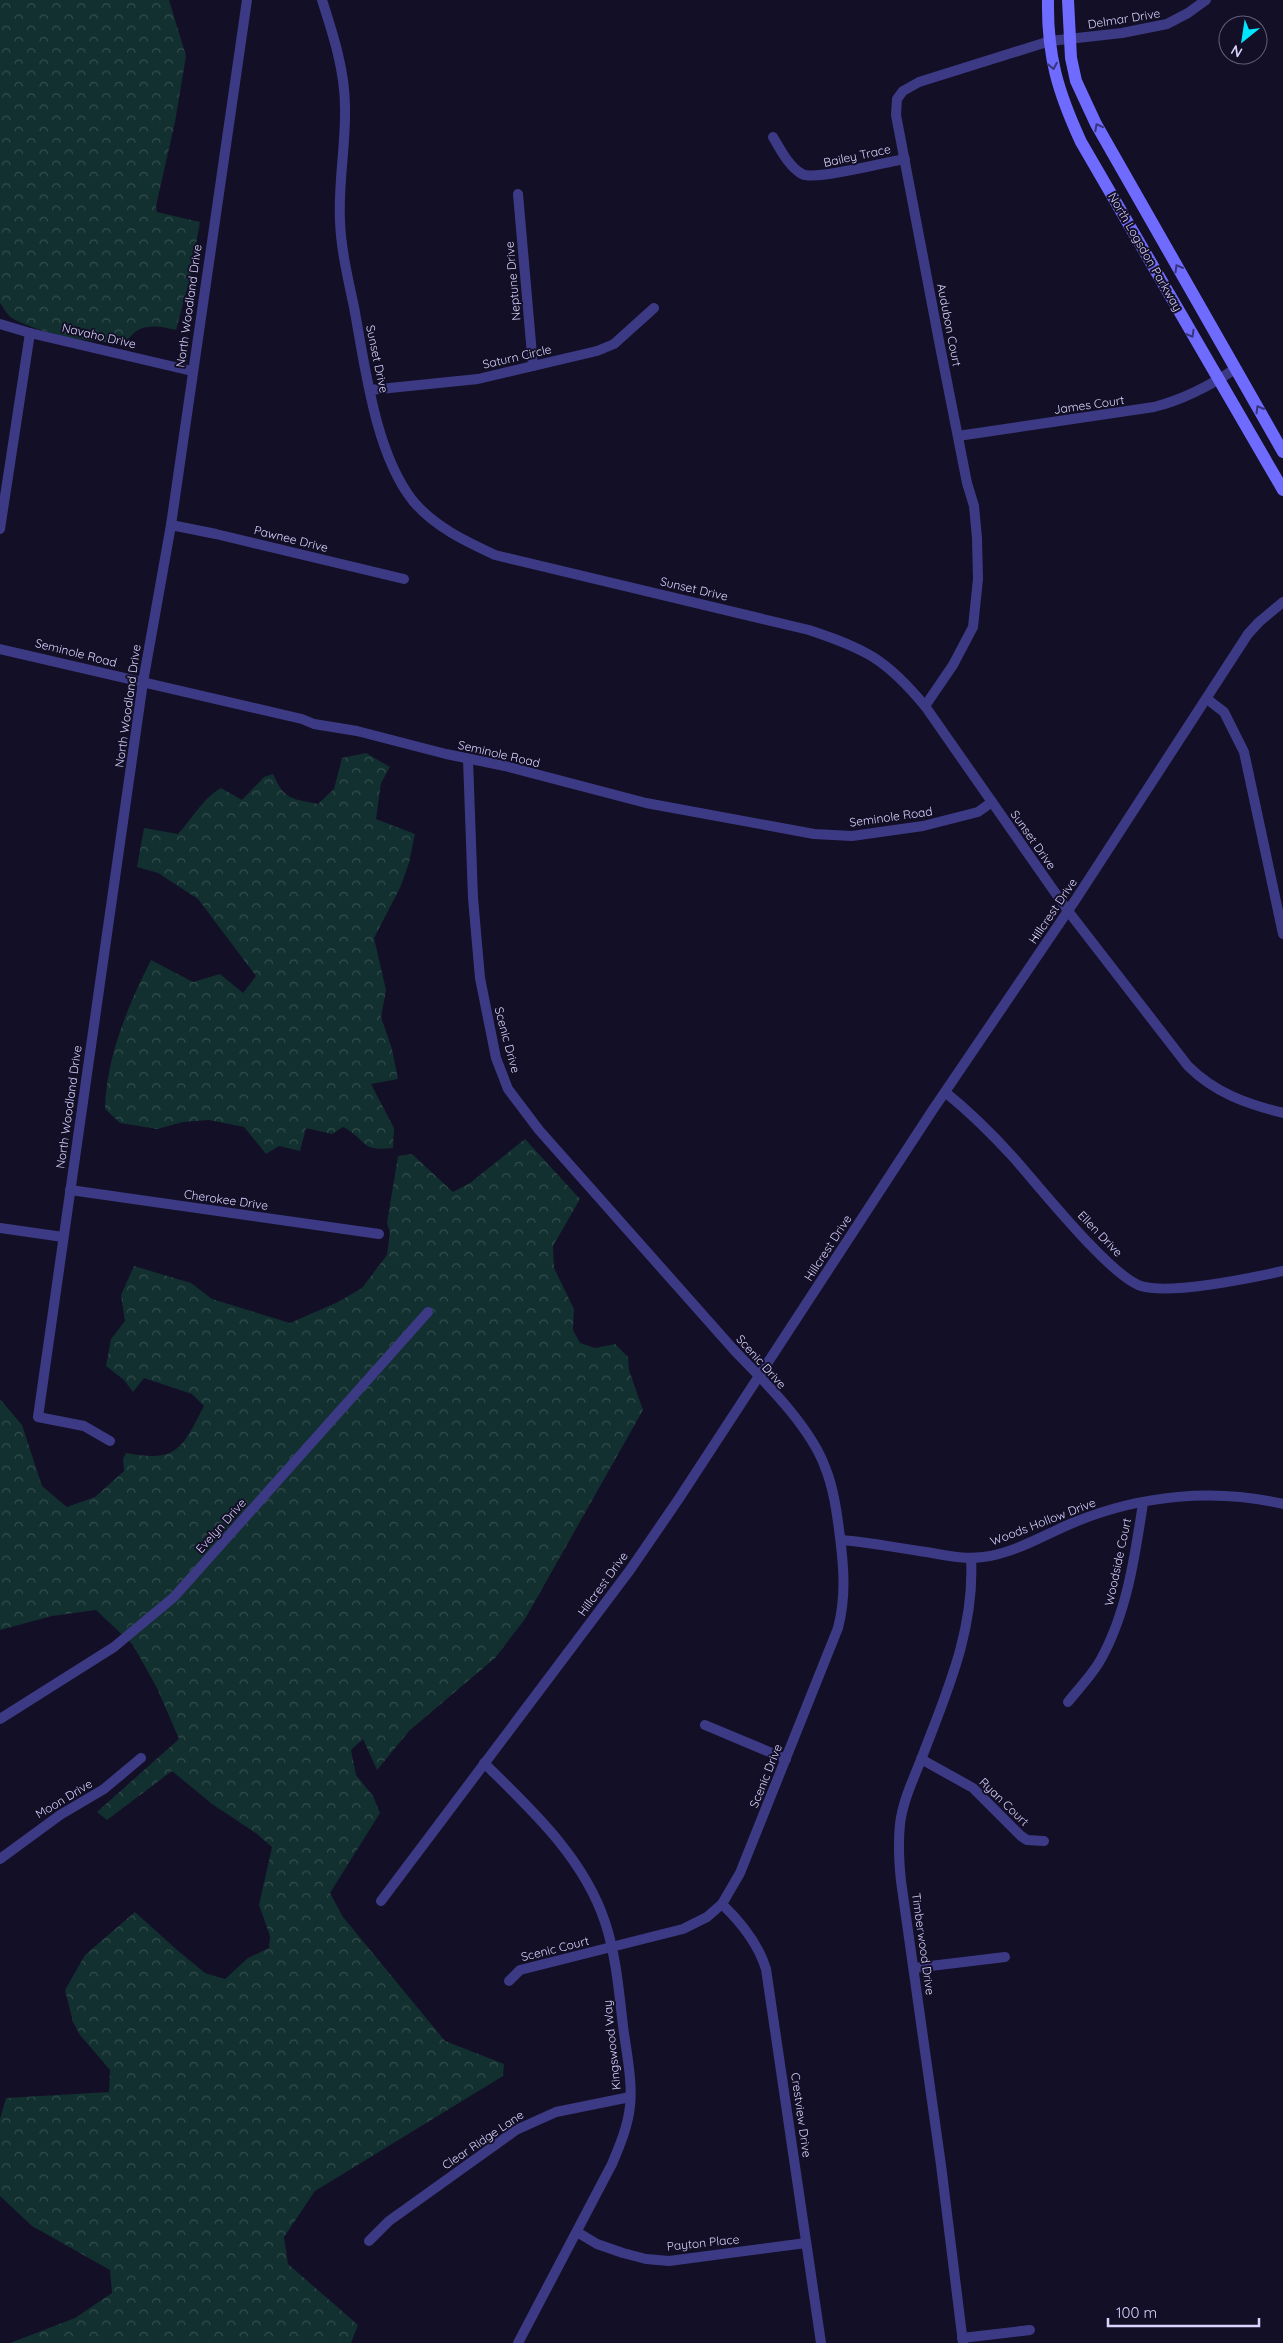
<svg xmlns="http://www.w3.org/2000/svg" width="1283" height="2343" viewBox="0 0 1283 2343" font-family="Quicksand,sans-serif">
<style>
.forest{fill:url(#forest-crowns)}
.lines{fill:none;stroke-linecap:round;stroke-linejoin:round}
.minor{stroke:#3d3a85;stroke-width:10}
.secondary{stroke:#6f6bff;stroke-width:12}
.oneway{stroke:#38347d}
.labels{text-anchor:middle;stroke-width:4;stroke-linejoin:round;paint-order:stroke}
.street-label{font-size:12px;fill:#d9d4ff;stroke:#130f26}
</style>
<defs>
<pattern id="forest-crowns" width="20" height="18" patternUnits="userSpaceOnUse" patternTransform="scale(1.25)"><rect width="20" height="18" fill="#12302f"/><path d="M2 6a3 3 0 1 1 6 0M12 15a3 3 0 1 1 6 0" fill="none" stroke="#344d4e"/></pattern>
</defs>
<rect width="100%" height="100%" fill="#130f26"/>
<!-- forest -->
<g class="forest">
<path d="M0,0H169L186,56L175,122L156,206L157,212L200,222L189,282L176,330C163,327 150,324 138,330C132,333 130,340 124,341C98,346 35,332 12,318C7,315 4,308 0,303Z"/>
<path d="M366,753L390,767L381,783L376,819L415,834L409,863L400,888L374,938L386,990L381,1017L392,1049L398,1079L371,1084L394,1128L393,1148C359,1152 368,1140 343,1127L332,1134L306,1128L300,1151L279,1146L266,1154L244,1127L209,1120L183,1122L157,1129L120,1123L105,1109C106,1058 128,1005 151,960L193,982L220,974L243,993L256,976L198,899L158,873L137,867L144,828L178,834C192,819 203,798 221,788L242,800L264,777L273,774C284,800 293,799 318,804L334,789L342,758Z"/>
<path d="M525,1139L580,1199L553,1246L554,1268L574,1309L573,1330L580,1343L595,1348L615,1344L628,1357L629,1370L643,1410L525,1619L495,1658L409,1731L377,1770L363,1739L351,1750L356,1775L373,1796L380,1813L330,1893L343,1917L445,2041L504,2064L503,2076L315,2191L284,2237L288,2264L358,2325L351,2343H10L75,2318L112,2293L110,2270L32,2226L0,2196V2119L6,2098L109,2092L110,2070L80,2035L73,2022L65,1990L85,1955L135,1912L176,1949L205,1973L225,1979L248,1958L269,1948L270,1936L259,1905L272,1847L257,1834L212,1804L172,1771L107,1820L97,1812L179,1739L157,1688L133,1645L96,1610L52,1616L0,1630V1399L22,1425L42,1486L67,1507L95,1497L124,1471L123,1459L126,1453C178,1463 182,1448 204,1406L192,1394L144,1378L133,1392L124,1380L106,1366L111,1339L125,1321L121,1295L134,1266L191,1283L212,1299L290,1323L338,1302L362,1288L387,1255L390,1232L387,1223L398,1156L412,1154L453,1192L470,1183Z"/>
</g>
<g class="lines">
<!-- minor -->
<g class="minor">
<path d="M322,0C333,34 345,71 345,107C346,145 338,183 340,221C341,249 348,279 354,307C365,366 375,453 413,501C435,527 465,541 495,555L809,630C866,649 886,659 925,706L1068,911L1188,1066C1215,1093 1247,1104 1283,1113"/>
<path d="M773,137C780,149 789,167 802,174C815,181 885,162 905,159"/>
<path d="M518,194L533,366"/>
<path d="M0,324L30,333L192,371"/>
<path d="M370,390L478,379L597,351L614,344L654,308"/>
<path d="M958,436L1154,407C1182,400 1211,385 1235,369"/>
<path d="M171,525L216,534L404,579"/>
<path d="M0,529L30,333"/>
<path d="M0,649L302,719L314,724L357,731L446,754L505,766L646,803L814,834L852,836L923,826L978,812L992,802"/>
<path d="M1207,699L1224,712L1244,752L1283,934"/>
<path d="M925,706L953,665L973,627L978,579L977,538L974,506L967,483L939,341L896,115L897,99L903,91L919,82L1050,41L1122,33L1167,24L1188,13L1206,0"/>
<path d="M468,759L473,898L480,978L496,1058L508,1089L539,1130L734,1350C764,1381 810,1426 825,1467C834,1489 837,1514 840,1537C844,1569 846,1597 838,1628L740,1873L722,1904L707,1917L683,1929L520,1970L509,1981"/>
<path d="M945,1092C970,1112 992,1134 1013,1157C1038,1185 1110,1276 1141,1286C1170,1295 1251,1278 1283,1271"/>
<path d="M70,1190L379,1234"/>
<path d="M0,1228L63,1237"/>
<path d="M110,1441L84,1426L38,1417L143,682L171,525L247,0"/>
<path d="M841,1540C867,1542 893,1547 919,1551C941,1554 961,1560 983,1557C1016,1553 1045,1534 1075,1522C1141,1495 1214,1488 1283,1504"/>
<path d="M1068,1702C1079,1688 1093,1674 1101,1659C1127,1612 1135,1556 1143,1503"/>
<path d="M0,1719L114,1647L174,1597L428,1312"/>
<path d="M705,1725L786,1759"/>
<path d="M921,1759L973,1788L1021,1836L1027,1840L1044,1841"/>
<path d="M484,1763C531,1809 584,1858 605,1922C616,1955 619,1992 623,2026C626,2050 633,2083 630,2106C628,2126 620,2145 612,2164L518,2343"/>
<path d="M0,1859L60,1815L104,1789L141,1758"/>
<path d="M381,1901L630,1570L678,1500L932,1111L1076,899L1248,634L1259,622L1283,602"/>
<path d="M722,1904C742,1923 758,1943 766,1969L821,2343"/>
<path d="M914,1968L1005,1957"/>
<path d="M577,2232L597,2244L623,2253L646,2259L669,2261L806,2243"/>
<path d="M369,2241L389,2221L516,2130L556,2112L630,2097"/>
<path d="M962,2338L1030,2330"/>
<path d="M963,2343L941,2165L901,1881C899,1862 898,1843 900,1824C903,1799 915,1776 924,1752C948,1689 975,1628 971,1558"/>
</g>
<!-- secondary -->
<g class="secondary">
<path d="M1048,0C1047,56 1058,92 1081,142L1283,490"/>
<path d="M1068,0L1071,58L1076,81L1096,124L1283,452"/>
</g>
</g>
<!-- one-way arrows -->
<defs><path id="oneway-chevron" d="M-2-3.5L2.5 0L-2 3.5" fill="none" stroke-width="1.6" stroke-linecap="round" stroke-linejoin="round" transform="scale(1.25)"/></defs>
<g class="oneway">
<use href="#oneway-chevron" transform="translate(1053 66) rotate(79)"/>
<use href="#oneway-chevron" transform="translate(1098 127) rotate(-118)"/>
<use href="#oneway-chevron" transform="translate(1178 268) rotate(-120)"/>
<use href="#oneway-chevron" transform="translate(1191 334) rotate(60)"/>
<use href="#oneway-chevron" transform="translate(1259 409) rotate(-120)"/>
</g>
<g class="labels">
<!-- street labels -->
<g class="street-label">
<text transform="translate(1124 19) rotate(-9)" y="4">Delmar Drive</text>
<text transform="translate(857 156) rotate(-12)" y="4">Bailey Trace</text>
<text transform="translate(1145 252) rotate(60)" y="4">North Logsdon Parkway</text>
<text transform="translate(513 281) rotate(-95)" y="4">Neptune Drive</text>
<text transform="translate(189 306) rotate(-82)" y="4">North Woodland Drive</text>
<text transform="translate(949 325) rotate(79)" y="4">Audubon Court</text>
<text transform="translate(99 336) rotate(13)" y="4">Navaho Drive</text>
<text transform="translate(517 357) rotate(-13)" y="4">Saturn Circle</text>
<text transform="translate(377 359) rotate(78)" y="4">Sunset Drive</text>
<text transform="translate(1089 405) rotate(-8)" y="4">James Court</text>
<text transform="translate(291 539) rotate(14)" y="4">Pawnee Drive</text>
<text transform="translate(694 589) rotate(13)" y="4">Sunset Drive</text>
<text transform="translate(76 653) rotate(14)" y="4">Seminole Road</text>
<text transform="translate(128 706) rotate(-82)" y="4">North Woodland Drive</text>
<text transform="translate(499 754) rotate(13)" y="4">Seminole Road</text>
<text transform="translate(891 817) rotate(-8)" y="4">Seminole Road</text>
<text transform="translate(1033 840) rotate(55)" y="4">Sunset Drive</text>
<text transform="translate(1053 911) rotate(-56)" y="4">Hillcrest Drive</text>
<text transform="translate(507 1040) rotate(75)" y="4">Scenic Drive</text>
<text transform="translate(69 1107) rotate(-82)" y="4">North Woodland Drive</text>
<text transform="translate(226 1200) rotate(8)" y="4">Cherokee Drive</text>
<text transform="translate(1100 1234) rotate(46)" y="4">Ellen Drive</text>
<text transform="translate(828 1248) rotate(-57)" y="4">Hillcrest Drive</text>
<text transform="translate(761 1362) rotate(48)" y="4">Scenic Drive</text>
<text transform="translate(1043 1522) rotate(-21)" y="4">Woods Hollow Drive</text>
<text transform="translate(221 1526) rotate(-48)" y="4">Evelyn Drive</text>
<text transform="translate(1118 1562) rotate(-78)" y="4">Woodside Court</text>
<text transform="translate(603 1584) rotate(-54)" y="4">Hillcrest Drive</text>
<text transform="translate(766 1776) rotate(-68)" y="4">Scenic Drive</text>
<text transform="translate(64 1799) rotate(-31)" y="4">Moon Drive</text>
<text transform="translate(1004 1802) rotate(44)" y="4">Ryan Court</text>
<text transform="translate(923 1944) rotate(82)" y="4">Timberwood Drive</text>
<text transform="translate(555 1949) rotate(-14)" y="4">Scenic Court</text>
<text transform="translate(612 2045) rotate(-96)" y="4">Kingswood Way</text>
<text transform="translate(801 2115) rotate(82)" y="4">Crestview Drive</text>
<text transform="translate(483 2140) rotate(-34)" y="4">Clear Ridge Lane</text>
<text transform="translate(703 2243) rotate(-6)" y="4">Payton Place</text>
</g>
</g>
<!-- north arrow -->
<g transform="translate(1243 40) rotate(210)"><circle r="24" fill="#130f26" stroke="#625e7d"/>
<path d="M0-4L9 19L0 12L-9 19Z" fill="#00e5ff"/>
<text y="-8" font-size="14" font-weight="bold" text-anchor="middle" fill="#d9d4ff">N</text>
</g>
<!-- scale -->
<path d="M1108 2318v8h151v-8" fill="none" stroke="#d9d4ff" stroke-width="2.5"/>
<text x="1116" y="2318" font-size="15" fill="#d9d4ff" stroke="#130f26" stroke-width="4" paint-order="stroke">100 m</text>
</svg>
